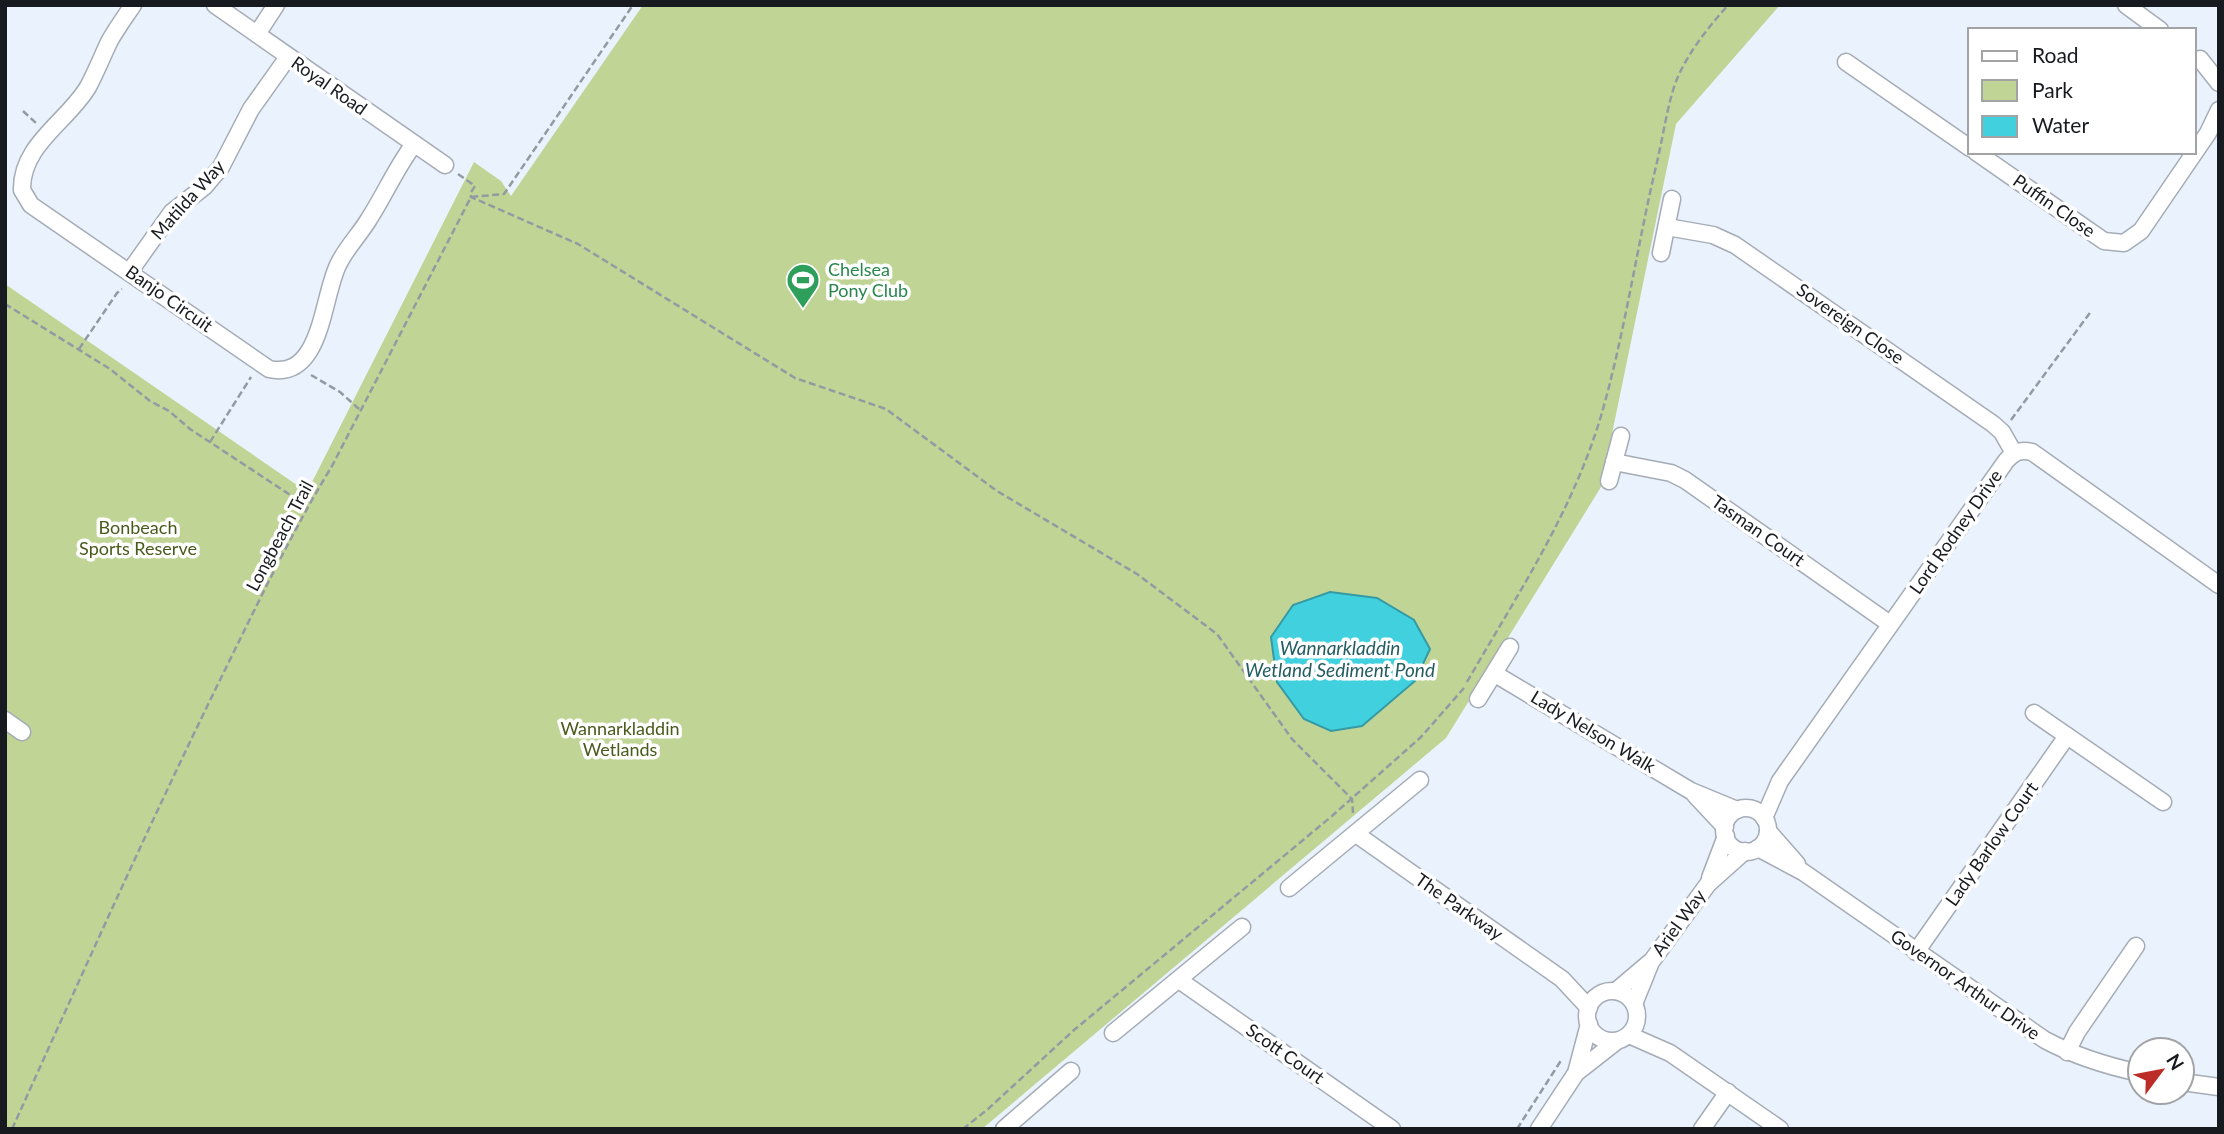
<svg xmlns="http://www.w3.org/2000/svg" width="2224" height="1134" viewBox="0 0 2224 1134" font-family="Lato,sans-serif">
<style>
.green{fill:#c0d595}
.water{fill:#41d1de;stroke:#349aa4;stroke-width:2}
.lines{fill:none;stroke-linecap:round;stroke-linejoin:round}
.minor-casing{stroke:#a5acb6;stroke-width:19}
.path{stroke:#949aa2;stroke-width:2.5;stroke-dasharray:7 3.5;stroke-linecap:butt}
.minor{stroke:#fff;stroke-width:16}
.labels{text-anchor:middle;stroke-width:7;stroke-linejoin:round;paint-order:stroke}
.street-label{font-size:18px;fill:#171a1e;stroke:#fff}
.leisure-label{font-size:18px;fill:#27864d;stroke:#fff;text-anchor:start}
.park-label{font-size:18px;fill:#495a1b;stroke:#fff}
.water-label{font-size:19px;font-style:italic;fill:#235d62;stroke:#fff}
</style>
<rect width="100%" height="100%" fill="#eaf2fd"/>
<!-- green -->
<path class="green" d="M643,5H1780L1676,124L1601,487L1446,738L982,1129H5V284L307,492L474,162L501,181L511,196Z"/>
<!-- water -->
<path class="water" d="M1330,592L1377,598L1414,620L1430,649L1415,681L1362,726L1331,731L1304,719L1277,682L1271,637L1293,605Z"/>
<g class="lines">
<defs>
<g id="minor">
<path d="M133,5C125,17 116,29 109,42C102,57 96,72 88,87C67,122 21,145 22,190L31,205L269,369C323,381 322,294 339,263C347,247 360,234 369,219C385,194 396,168 414,144"/>
<path d="M215,5L445,165"/>
<path d="M2126,5L2160,30"/>
<path d="M257,34L276,5"/>
<path d="M2200,59L2219,83"/>
<path d="M1846,62L1970,148"/>
<path d="M1976,152L2104,241L2124,243L2141,231L2208,133L2219,110"/>
<path d="M1667,227L1713,235L1735,245L1993,424L2002,432L2014,453"/>
<path d="M1661,253L1672,199"/>
<path d="M130,271L172,212L204,187L221,167L251,109L288,57"/>
<path d="M1614,462L1671,473L1685,480L1890,624"/>
<path d="M1609,481L1621,436"/>
<path d="M1495,674L1691,791L1737,810"/>
<path d="M1478,699L1510,647"/>
<path d="M2034,713L2163,802"/>
<path d="M5,720L22,732"/>
<path d="M1695,795L1725,827"/>
<circle cx="1746" cy="830" r="22"/>
<path d="M1764,818L1780,781L2006,461C2014,452 2020,449 2032,452L2219,585"/>
<path d="M1768,831L1797,864"/>
<path d="M1356,834L1562,979L1589,1008"/>
<path d="M1758,848L1803,872L2045,1040C2075,1056 2107,1066 2140,1073"/>
<path d="M1710,878L1726,836"/>
<path d="M1289,888L1420,780"/>
<path d="M1916,952L2067,736"/>
<path d="M1179,980L1392,1129"/>
<path d="M1616,991L1649,963"/>
<circle cx="1612" cy="1016" r="25"/>
<path d="M1634,1004L1651,962L1708,884L1745,851"/>
<path d="M1113,1033L1242,927"/>
<path d="M1629,1035L1670,1053L1780,1129"/>
<path d="M2067,1052L2077,1032L2136,946"/>
<path d="M1576,1073L1617,1041"/>
<path d="M2182,1082L2219,1087"/>
<path d="M1004,1129L1071,1071"/>
<path d="M1539,1129L1576,1073L1589,1024"/>
<path d="M1702,1129L1728,1092"/>
</g>
</defs>
<!-- minor casing -->
<use href="#minor" class="minor-casing"/>
<!-- path -->
<g class="path">
<path d="M23,111L36,123"/>
<path d="M458,174L475,186L470,194L471,197L578,244L795,378L886,409L997,491L1137,574L1217,634L1292,739L1352,799L1353,813"/>
<path d="M5,304L110,369L150,401L169,411L190,429L307,506"/>
<path d="M79,349L117,293L122,289"/>
<path d="M311,375L340,392L359,409"/>
<path d="M2011,420L2092,310"/>
<path d="M210,442L251,377"/>
<path d="M1467,682C1517,595 1572,513 1601,416C1625,333 1637,246 1657,162C1663,137 1668,101 1677,79C1689,51 1708,28 1728,5"/>
<path d="M12,1129C80,979 147,829 219,682C255,609 290,535 332,466L471,197L504,194L633,5"/>
<path d="M963,1129L988,1109L1074,1030L1332,816L1421,737L1464,688"/>
<path d="M1517,1129L1562,1059"/>
</g>
<!-- minor -->
<use href="#minor" class="minor"/>
</g>
<!-- icons -->
<defs>
<symbol id="stadium-pin" viewBox="-11 -11 22 30"><path d="M0 17L-7.5 6A9.5 9.5 0 1 1 7.5 6Z" fill="#2e9e5b" stroke="#fff"/><path d="M0-5a6.5 5 0 1 0 0 10a6.5 5 0 1 0 0-10ZM-3.5-1.8h7v3.6h-7Z" fill="#fff"/></symbol>
</defs>
<g fill-rule="evenodd">
<use href="#stadium-pin" x="784" y="261" width="38" height="52"/>
</g>
<g class="labels">
<!-- street labels -->
<g class="street-label">
<text transform="translate(329 86) rotate(35)" y="6">Royal Road</text>
<text transform="translate(188 200) rotate(-48)" y="6">Matilda Way</text>
<text transform="translate(2054 206) rotate(35)" y="6">Puffin Close</text>
<text transform="translate(169 299) rotate(35)" y="6">Banjo Circuit</text>
<text transform="translate(1850 324) rotate(35)" y="6">Sovereign Close</text>
<text transform="translate(1758 531) rotate(35)" y="6">Tasman Court</text>
<text transform="translate(1956 532) rotate(-55)" y="6">Lord Rodney Drive</text>
<text transform="translate(280 536) rotate(-62)" y="6">Longbeach Trail</text>
<text transform="translate(1593 732) rotate(31)" y="6">Lady Nelson Walk</text>
<text transform="translate(1992 844) rotate(-55)" y="6">Lady Barlow Court</text>
<text transform="translate(1459 907) rotate(35)" y="6">The Parkway</text>
<text transform="translate(1679 923) rotate(-54)" y="6">Ariel Way</text>
<text transform="translate(1965 985) rotate(35)" y="6">Governor Arthur Drive</text>
<text transform="translate(1285 1054) rotate(35)" y="6">Scott Court</text>
</g>
<!-- leisure labels -->
<g class="leisure-label">
<text x="828" y="276">Chelsea<tspan x="828" dy="21">Pony Club</tspan></text>
</g>
<!-- park labels -->
<g class="park-label">
<text x="138" y="534">Bonbeach<tspan x="138" dy="21">Sports Reserve</tspan></text>
<text x="620" y="735">Wannarkladdin<tspan x="620" dy="21">Wetlands</tspan></text>
</g>
<!-- water labels -->
<g class="water-label">
<text x="1340" y="655">Wannarkladdin<tspan x="1340" dy="22">Wetland Sediment Pond</tspan></text>
</g>
</g>
<!-- border -->
<rect width="2224" height="1134" fill="none" stroke="#171a1e" stroke-width="14"/>
<!-- legend -->
<rect x="1968" y="28" width="228" height="126" fill="#ffffff" stroke="#a2a3a5" stroke-width="2"/>
<rect x="1982" y="51" width="35" height="10" fill="#ffffff" stroke="#a2a3a5" stroke-width="2"/>
<text x="2032" y="63" font-size="21" fill="#171a1e">Road</text>
<rect x="1982" y="80" width="35" height="21" fill="#c0d595" stroke="#a2a3a5" stroke-width="2"/>
<text x="2032" y="98" font-size="21" fill="#171a1e">Park</text>
<rect x="1982" y="116" width="35" height="21" fill="#41d1de" stroke="#a2a3a5" stroke-width="2"/>
<text x="2032" y="133" font-size="21" fill="#171a1e">Water</text>
<!-- north arrow -->
<g transform="translate(2161 1071) rotate(58)"><circle r="33" fill="#ffffff" stroke="#a2a3a5" stroke-width="2"/>
<path d="M0-5L12 26L0 18L-12 26Z" fill="#bc2d27"/>
<text y="-10" font-size="19" font-weight="bold" text-anchor="middle" fill="#171a1e">N</text>
</g>
</svg>
